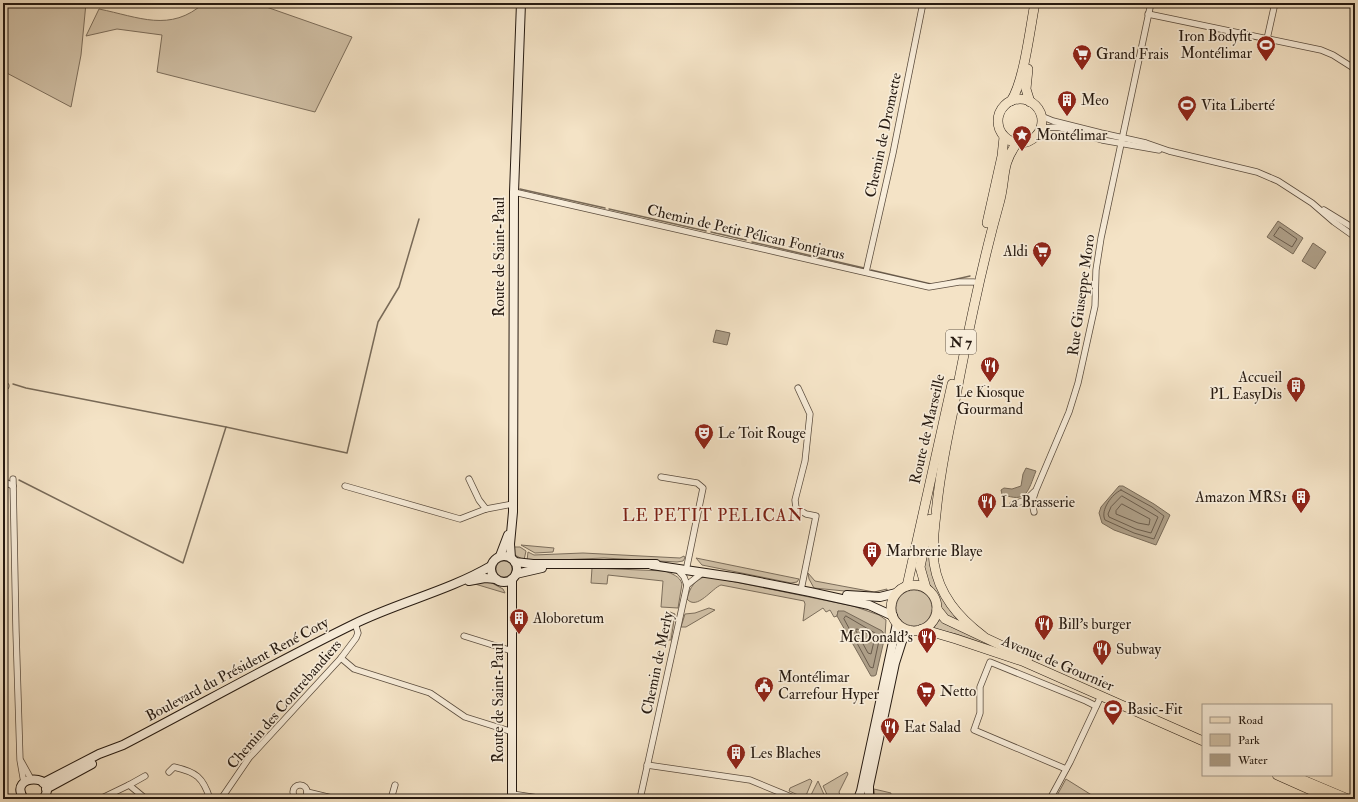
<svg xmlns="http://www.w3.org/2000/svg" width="1358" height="802" viewBox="0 0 1358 802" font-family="'IM FELL Double Pica',serif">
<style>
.green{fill:#d1c1a7;stroke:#7c6e5c}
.water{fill:#ae9f88;stroke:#786a58}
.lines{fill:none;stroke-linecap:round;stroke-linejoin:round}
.shore{stroke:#6a5c4c;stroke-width:1}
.stream{stroke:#786a58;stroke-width:1.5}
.street-casing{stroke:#5a4c3e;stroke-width:7}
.secondary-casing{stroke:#261a11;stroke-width:10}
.primary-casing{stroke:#261a11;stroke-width:10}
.street{stroke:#f8edda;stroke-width:5.5}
.secondary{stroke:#f8edda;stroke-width:8}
.primary{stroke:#f4e3c6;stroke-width:9}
.labels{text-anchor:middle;stroke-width:3.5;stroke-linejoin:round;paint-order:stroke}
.shield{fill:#f8edda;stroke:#65594d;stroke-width:1}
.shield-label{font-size:14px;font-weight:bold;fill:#261a11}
.poi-label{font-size:15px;fill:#261a11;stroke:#f8edda;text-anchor:start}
.street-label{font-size:15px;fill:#261a11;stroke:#f8edda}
.quarter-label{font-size:17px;letter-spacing:1px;fill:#7a1f14;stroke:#f8edda}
</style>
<rect width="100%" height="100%" fill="#f4e3c6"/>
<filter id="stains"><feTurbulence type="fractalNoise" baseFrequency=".005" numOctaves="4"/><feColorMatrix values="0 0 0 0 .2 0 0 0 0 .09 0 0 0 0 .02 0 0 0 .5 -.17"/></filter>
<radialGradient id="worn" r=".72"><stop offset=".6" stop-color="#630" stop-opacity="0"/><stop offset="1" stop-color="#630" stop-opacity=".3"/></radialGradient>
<!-- green -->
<g class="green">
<path d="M3,3H86L81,55L71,107L3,71Z"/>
<path d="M204,3H255L352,37L315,112L157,72L162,35L117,29L86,36L99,9C139,17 170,33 204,3Z"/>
<path d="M933,517V571L968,629L941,612L936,594L926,582L923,566Z"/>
<path d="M521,545L554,548L553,552L535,553Z"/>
<path d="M512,547H520L526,551L524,560L515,555Z"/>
<path d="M528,552L534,555L583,553L680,558L684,556L685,558L683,561L677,562L604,558L535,561H527Z"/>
<path d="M696,558L799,579L797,582L791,583L702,565Z"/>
<circle cx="504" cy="569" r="8"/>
<path d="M592,568L665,571C672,574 680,576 682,584L678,608L661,607L663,581L608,575L607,584L591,583Z"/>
<path d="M808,573L815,581L874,592L887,589V591L875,594L814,588L809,579Z"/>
<path d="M706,576L853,606L879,615L886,620L885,636L882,631L838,611L837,616L834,617L830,610L826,612L823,608L803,621L805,604L804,601L721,585C712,588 697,611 687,599C690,587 694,581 706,576Z"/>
<path d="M488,581L503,589L505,593L475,584Z"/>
<circle cx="914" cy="608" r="18"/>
<path d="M709,608L715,610L686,627H681L685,614L695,613Z"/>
<path d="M670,612L675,614L671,640H666Z"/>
<path d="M940,619L990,643L988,645L956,634L933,629Z"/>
<path d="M847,772L848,774L839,792L841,799H829L823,786Z"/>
<path d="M810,779L812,781L805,798L789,791L790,788Z"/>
<path d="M1066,779L1098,799H1055Z"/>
<path d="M818,781L826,799H809Z"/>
<path d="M874,789L891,793L890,799H875Z"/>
</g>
<!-- water -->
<g class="water">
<path d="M1278,221L1303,238L1293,254L1267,237Z"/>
<path d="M1313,243L1326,252L1315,269L1302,261Z"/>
<path d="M716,330L730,333L727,345L713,342Z"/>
<path d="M1026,468L1036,471C1028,491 1027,504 1002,494L1001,490L1004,488L1012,489L1021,486L1023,474Z"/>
<path d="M1119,486H1123L1154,504L1170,515L1156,545L1114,530L1102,523L1099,513L1101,507Z"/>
<path d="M838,611H844L882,631L885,636L876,675L874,676H871L837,616Z"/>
</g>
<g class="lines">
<!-- shore -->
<g class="shore">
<path d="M1280,227L1297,239L1292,247L1274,236Z"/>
<path d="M1121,490L1152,507L1164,516L1154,539L1134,533L1105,520C1100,510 1112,494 1121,490Z"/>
<path d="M1122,496L1158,517L1151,533L1136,529L1109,517L1108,514L1111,507Z"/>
<path d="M1122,504L1150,519L1149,525L1138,523L1116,514V511Z"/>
<path d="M846,616L880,636L873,668L870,667L844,619Z"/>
<path d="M857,629L875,637L871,654L868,653L856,631Z"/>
</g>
<!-- stream -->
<g class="stream">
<path d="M520,189L605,208"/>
<path d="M609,209L706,231"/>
<path d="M711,232L746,240"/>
<path d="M752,242L864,268"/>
<path d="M871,270L931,284"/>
<path d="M948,281L970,276"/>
<path d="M3,352L4,379"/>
<path d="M13,384L26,388L226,427"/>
<path d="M3,467L6,473"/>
<path d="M19,480L183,563L226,427L347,453L378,322L399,287L419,219"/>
</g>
<defs>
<g id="street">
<path d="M1148,14L1321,50L1333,55L1355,69"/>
<path d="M1267,39L1275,3"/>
<path d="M1041,116L1053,121L1101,133L1146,143L1169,151L1257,172L1278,181L1312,203L1334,222L1355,237"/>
<path d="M1041,128L1058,127L1102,140L1159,150"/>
<path d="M514,192L929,287L959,282H974"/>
<path d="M1324,210L1355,229"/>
<path d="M866,272L893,153L923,3"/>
<path d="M3,386H6"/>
<path d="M798,388L810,414L805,461L795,500L796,508L806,514L816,516L801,590"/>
<path d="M661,477L697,483L703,488L687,566"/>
<path d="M13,479L16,631L20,760L24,783"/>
<path d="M469,479L479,500L486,509"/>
<path d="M3,481L13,486"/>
<path d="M345,486L460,519L486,509L513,504"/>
<path d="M1013,504L1026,500L1034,492"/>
<path d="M1034,512L1032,502L1036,490L1069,412L1078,383L1095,306L1096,270L1101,238L1151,3"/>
<path d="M677,569L684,577L687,585"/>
<path d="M464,636L512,651"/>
<path d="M341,658L354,669L430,693L465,717L513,732"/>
<path d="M21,761L31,779"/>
<path d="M647,765L750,780L796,799"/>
<path d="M1066,769L974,730L980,713V687L990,662L1086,701L1096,706"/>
<path d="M169,772L174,767C196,772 203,777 210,799"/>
<path d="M129,785L145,776"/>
<circle cx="300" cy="792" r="7"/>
<path d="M307,792L336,799"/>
<path d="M512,794L545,799"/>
<path d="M100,799L129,785L146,799"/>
<path d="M221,799L249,758L341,658L356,638L358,633L355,623"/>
<path d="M391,799L395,785"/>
<path d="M423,799V798"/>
<path d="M640,799L687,585L702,573"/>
<path d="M1050,799L1070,762L1101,696"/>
</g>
<g id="secondary">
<circle cx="504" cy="569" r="13"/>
<path d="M500,556L508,535"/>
<path d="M511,558L510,544L513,512L514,192L521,3"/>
<path d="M515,562L533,564H656"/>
<path d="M652,565L739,578L810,592L869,605L893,616"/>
<path d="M516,574L542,568"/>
<path d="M469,581L485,578L496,579"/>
<path d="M847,595L880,597L896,593"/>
<path d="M43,783L99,754L123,745C200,705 276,662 354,624C399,602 448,591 491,566"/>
<path d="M46,789L92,764"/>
<path d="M24,799C6,773 62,773 43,799"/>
<path d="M512,799V579"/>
<path d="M858,799L861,791L897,623"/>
<path d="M869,799V786L895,663L902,641L906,635L912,631"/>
</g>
<g id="primary">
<path d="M1028,69L1026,89L1030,102"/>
<circle cx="1020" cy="121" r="22"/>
<path d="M1011,101C1024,82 1030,28 1035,3"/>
<path d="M987,223L1002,156L1004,137"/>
<circle cx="914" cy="608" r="23"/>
<path d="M907,586L952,384"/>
<path d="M926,588L920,567L930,519"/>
<path d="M937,609L945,619L1028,658"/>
<path d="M922,629L956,639L1022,661L1203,741"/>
<path d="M983,636C958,617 939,595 934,563C932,546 934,530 936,514C939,481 945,449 952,416C966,343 980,271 1000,200C1006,176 1001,165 1017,143"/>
<path d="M1277,775L1331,799"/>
<path d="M1291,775L1348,799"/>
</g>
</defs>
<!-- street casing -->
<use href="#street" class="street-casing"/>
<!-- secondary casing -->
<use href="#secondary" class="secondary-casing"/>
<!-- primary casing -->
<use href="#primary" class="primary-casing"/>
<!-- street -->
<use href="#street" class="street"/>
<!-- secondary -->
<use href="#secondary" class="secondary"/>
<!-- primary -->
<use href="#primary" class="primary"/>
</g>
<!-- icons -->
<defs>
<symbol id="stadium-pin" viewBox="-11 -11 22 30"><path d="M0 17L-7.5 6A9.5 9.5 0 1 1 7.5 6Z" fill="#8f2418" stroke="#f8edda"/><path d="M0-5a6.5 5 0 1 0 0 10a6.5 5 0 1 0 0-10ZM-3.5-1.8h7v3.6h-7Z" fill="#fff"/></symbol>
<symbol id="supermarket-pin" viewBox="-11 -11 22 30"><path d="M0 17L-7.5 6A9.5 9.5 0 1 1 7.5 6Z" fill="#8f2418" stroke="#f8edda"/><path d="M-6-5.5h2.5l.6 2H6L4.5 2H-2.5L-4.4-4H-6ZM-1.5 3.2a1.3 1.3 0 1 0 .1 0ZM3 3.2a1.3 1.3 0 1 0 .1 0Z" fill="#fff"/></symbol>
<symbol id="building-pin" viewBox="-11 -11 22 30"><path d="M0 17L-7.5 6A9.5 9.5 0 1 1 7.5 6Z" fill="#8f2418" stroke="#f8edda"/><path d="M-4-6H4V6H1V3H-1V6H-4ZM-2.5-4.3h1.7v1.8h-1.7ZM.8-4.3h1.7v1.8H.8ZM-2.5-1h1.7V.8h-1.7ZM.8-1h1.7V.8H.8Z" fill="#fff"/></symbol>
<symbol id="sight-pin" viewBox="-11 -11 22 30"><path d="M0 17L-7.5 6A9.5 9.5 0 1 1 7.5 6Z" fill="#8f2418" stroke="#f8edda"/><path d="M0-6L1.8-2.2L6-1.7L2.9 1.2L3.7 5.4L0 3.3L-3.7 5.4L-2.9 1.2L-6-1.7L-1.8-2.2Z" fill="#fff"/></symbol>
<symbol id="restaurant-pin" viewBox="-11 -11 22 30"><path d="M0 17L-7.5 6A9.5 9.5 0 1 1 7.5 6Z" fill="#8f2418" stroke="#f8edda"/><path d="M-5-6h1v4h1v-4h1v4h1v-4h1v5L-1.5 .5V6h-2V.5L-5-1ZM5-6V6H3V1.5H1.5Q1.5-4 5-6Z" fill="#fff"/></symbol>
<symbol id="theatre-pin" viewBox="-11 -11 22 30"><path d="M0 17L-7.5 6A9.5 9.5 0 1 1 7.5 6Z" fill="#8f2418" stroke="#f8edda"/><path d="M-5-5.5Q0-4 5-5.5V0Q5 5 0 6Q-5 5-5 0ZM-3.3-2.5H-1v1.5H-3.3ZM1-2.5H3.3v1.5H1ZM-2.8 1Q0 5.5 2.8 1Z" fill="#fff"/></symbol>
<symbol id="civic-pin" viewBox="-11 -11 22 30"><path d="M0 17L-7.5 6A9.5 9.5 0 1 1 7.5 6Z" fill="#8f2418" stroke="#f8edda"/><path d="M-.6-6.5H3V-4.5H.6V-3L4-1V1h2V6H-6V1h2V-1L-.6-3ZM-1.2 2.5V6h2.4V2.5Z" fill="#fff"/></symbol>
</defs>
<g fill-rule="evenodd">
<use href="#stadium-pin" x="1255" y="34" width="22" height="30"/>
<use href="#supermarket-pin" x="1071" y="43" width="22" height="30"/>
<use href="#building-pin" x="1056" y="89" width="22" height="30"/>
<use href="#stadium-pin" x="1176" y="94" width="22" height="30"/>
<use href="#sight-pin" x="1011" y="124" width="22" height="30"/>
<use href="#supermarket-pin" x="1031" y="240" width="22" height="30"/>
<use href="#restaurant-pin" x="979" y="355" width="22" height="30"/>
<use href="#building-pin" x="1285" y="375" width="22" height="30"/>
<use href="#theatre-pin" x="693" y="422" width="22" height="30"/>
<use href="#building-pin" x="1290" y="486" width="22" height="30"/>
<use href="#restaurant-pin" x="976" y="491" width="22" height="30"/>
<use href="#building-pin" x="861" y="540" width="22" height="30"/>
<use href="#building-pin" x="508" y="607" width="22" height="30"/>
<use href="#restaurant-pin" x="1033" y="613" width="22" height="30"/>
<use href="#restaurant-pin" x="916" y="626" width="22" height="30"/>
<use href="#restaurant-pin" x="1091" y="638" width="22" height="30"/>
<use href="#civic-pin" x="753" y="675" width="22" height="30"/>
<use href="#supermarket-pin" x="915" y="680" width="22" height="30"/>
<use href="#stadium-pin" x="1102" y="698" width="22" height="30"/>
<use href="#restaurant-pin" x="879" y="716" width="22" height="30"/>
<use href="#building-pin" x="725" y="742" width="22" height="30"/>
</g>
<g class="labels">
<!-- shield labels -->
<rect class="shield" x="946" y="330" width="30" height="24" rx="3"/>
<g class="shield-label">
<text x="961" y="347">N 7</text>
</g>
<!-- poi labels -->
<g class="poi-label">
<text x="1252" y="41" text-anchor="end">Iron Bodyfit<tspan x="1252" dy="17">Montélimar</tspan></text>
<text x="1096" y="59">Grand Frais</text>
<text x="1081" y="105">Meo</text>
<text x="1201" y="110">Vita Liberté</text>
<text x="1036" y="140">Montélimar</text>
<text x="1028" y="256" text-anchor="end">Aldi</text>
<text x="1282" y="382" text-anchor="end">Accueil<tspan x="1282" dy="17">PL EasyDis</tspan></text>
<text x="990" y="397" text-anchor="middle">Le Kiosque<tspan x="990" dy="17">Gourmand</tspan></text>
<text x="718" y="438">Le Toit Rouge</text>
<text x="1287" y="502" text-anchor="end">Amazon MRS1</text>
<text x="1001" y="507">La Brasserie</text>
<text x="886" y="556">Marbrerie Blaye</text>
<text x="533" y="623">Aloboretum</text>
<text x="1058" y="629">Bill's burger</text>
<text x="913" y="642" text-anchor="end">McDonald's</text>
<text x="1116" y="654">Subway</text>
<text x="778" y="682">Montélimar<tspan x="778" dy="17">Carrefour Hyper</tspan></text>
<text x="940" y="696">Netto</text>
<text x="1127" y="714">Basic-Fit</text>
<text x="904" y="732">Eat Salad</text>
<text x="750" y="758">Les Blaches</text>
</g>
<!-- street labels -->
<g class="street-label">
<text transform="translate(883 135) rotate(-78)" y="5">Chemin de Dromette</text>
<text transform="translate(746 232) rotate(13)" y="5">Chemin de Petit Pélican Fontjarus</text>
<text transform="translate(499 257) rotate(-90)" y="5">Route de Saint-Paul</text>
<text transform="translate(1081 295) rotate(-82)" y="5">Rue Giuseppe Moro</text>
<text transform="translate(927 429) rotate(-77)" y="5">Route de Marseille</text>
<text transform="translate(657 663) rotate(-78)" y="5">Chemin de Merly</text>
<text transform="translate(1058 663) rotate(23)" y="5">Avenue de Gournier</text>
<text transform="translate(237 669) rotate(-28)" y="5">Boulevard du Président René Coty</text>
<text transform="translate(498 703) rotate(-90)" y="5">Route de Saint-Paul</text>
<text transform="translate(284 704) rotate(-49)" y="5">Chemin des Contrebandiers</text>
</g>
<!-- quarter labels -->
<g class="quarter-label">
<text x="713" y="521">LE PETIT PELICAN</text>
</g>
</g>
<!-- margin -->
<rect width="1358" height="802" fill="none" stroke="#f4e3c6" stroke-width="16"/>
<rect x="4" y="4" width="1350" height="794" fill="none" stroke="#261a11" stroke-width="2"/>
<rect x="8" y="8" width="1342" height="786" fill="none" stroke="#261a11"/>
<!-- legend -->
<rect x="1202" y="704" width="130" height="72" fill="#f8edda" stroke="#a4998a"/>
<rect x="1210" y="717" width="20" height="6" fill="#f4e3c6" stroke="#a4998a"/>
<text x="1238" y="724" font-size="12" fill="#261a11">Road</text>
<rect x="1210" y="734" width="20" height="12" fill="#d1c1a7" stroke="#a4998a"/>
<text x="1238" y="744" font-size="12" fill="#261a11">Park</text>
<rect x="1210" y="754" width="20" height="12" fill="#ae9f88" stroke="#a4998a"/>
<text x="1238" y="764" font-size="12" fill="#261a11">Water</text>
<rect width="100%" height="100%" filter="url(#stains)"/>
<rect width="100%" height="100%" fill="url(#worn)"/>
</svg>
